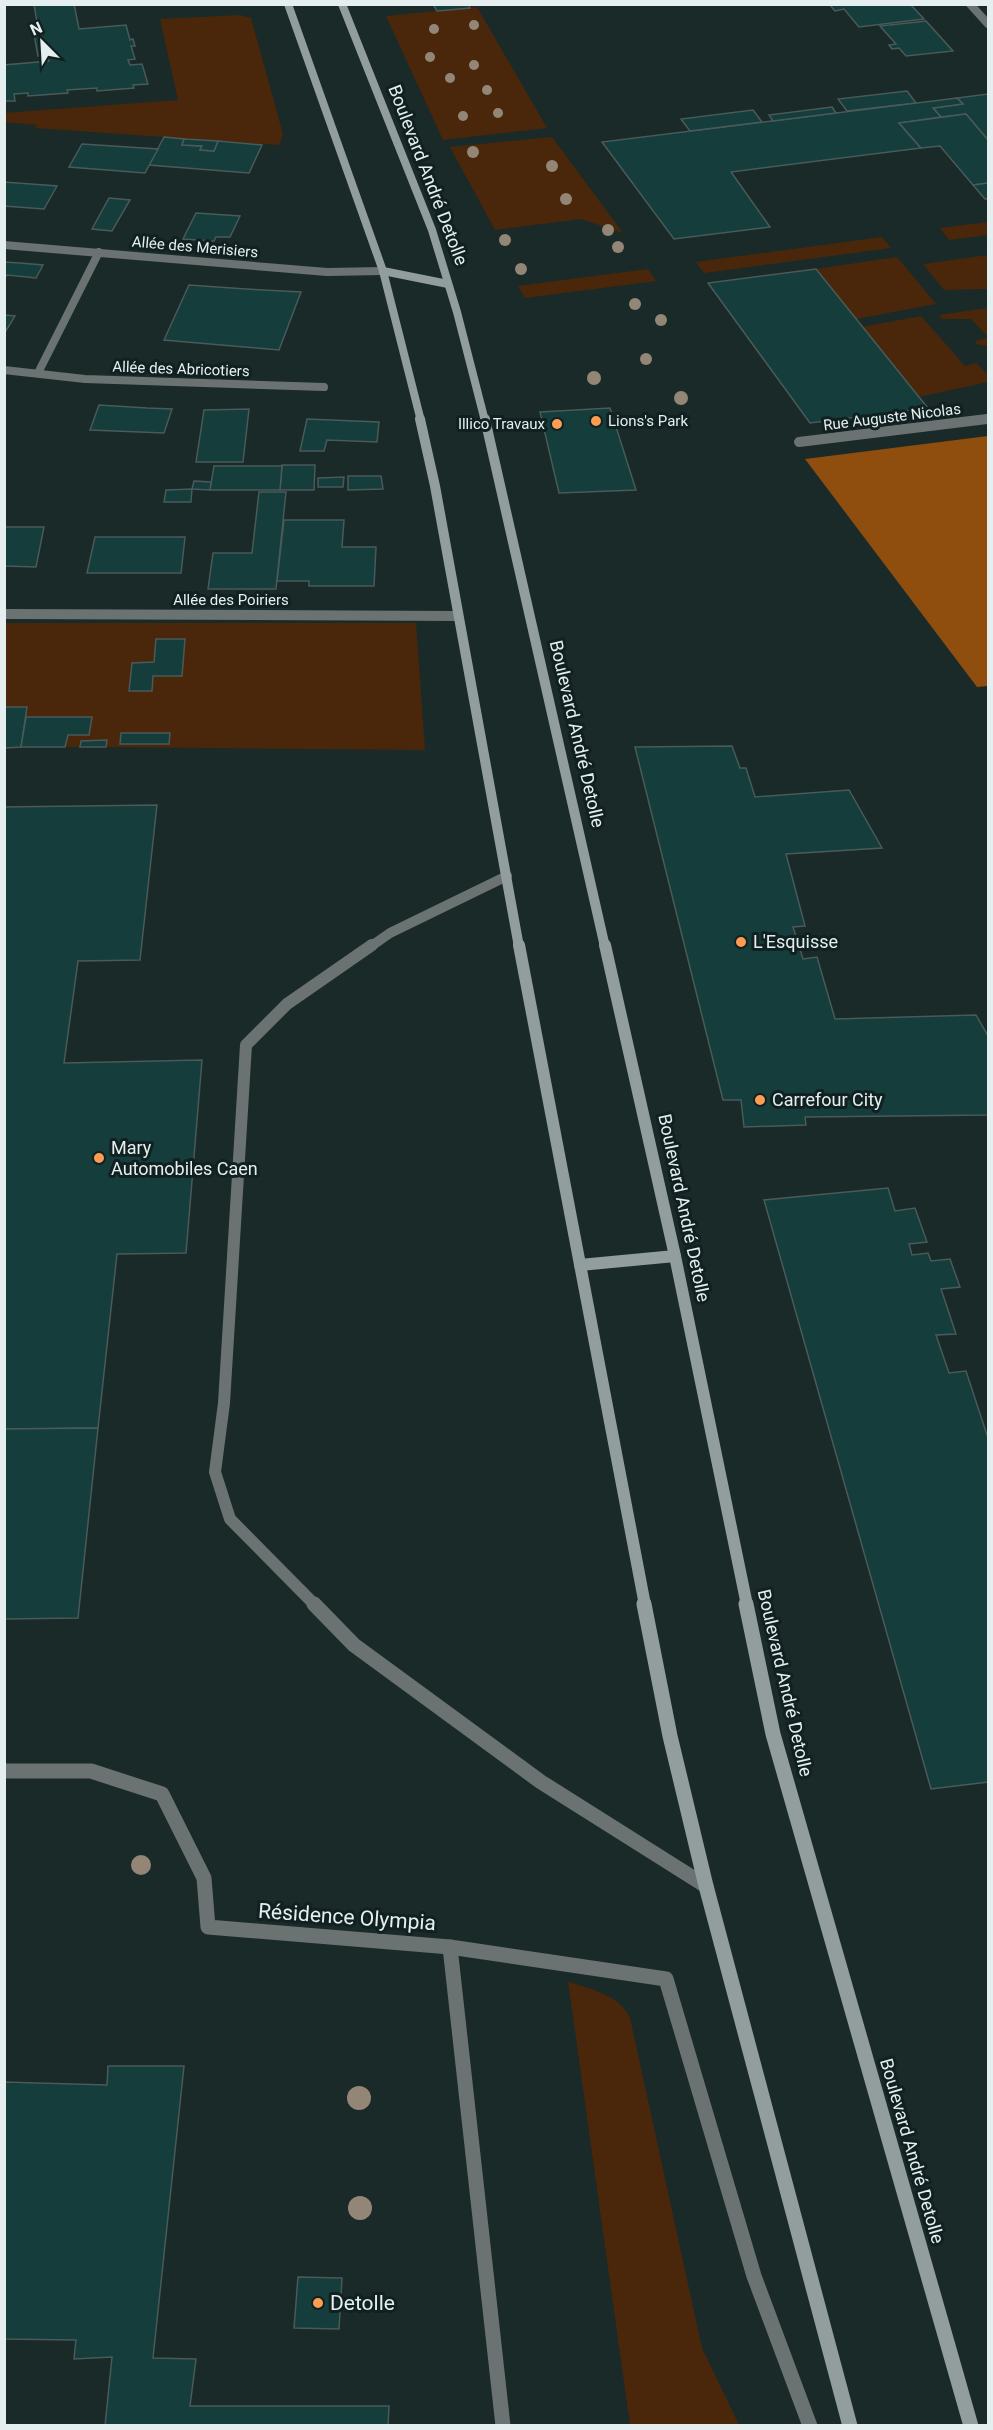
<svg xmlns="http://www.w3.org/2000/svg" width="993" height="2430" viewBox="0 0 993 2430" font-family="Roboto,sans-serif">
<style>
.green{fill:#4a270a;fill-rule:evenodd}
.water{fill:#8f4d0e}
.building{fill:#143d3c;stroke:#495a59;stroke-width:1.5}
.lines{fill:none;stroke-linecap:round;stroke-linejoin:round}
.lane-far2{stroke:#6b7372;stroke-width:10}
.lane-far1{stroke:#6b7372;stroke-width:12}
.lane{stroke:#6b7372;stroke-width:15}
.street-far1{stroke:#6b7372;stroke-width:8}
.street{stroke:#6b7372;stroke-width:10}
.secondary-far3{stroke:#919e9d;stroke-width:8}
.secondary-far2{stroke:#919e9d;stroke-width:10}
.secondary-far1{stroke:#919e9d;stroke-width:12}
.secondary{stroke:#919e9d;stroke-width:15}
.tree{fill:#948677}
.poi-dot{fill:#fc9d53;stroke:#112020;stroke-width:2}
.labels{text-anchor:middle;stroke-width:6;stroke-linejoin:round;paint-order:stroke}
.far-street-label{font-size:15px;fill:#e5efef;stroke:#112020}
.far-poi-label{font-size:15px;fill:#e5efef;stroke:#112020;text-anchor:start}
.street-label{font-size:18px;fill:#e5efef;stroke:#112020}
.poi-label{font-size:18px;fill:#e5efef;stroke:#112020;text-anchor:start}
.near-street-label{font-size:21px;fill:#e5efef;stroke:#112020}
.near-poi-label{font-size:21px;fill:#e5efef;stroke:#112020;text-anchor:start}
</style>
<rect width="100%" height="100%" fill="#1a2a29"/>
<!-- green -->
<g class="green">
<path d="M477,7L547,128L443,140L386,16Z"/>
<path d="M240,15L251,18L283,134L279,145L35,128L37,125L5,122L4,113L178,100L160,19Z"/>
<path d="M552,137L623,233L581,219L495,230L450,147Z"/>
<path d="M988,222V235L949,240L940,228Z"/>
<path d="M882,237L891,248L704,273L696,262Z"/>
<path d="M988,255V289L944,290L923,264Z"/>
<path d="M897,257L936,304L856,319L816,269Z"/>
<path d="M648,269L656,281L525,298L518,286Z"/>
<path d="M988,308V346L975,344L976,341L988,337L971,319H942L939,315Z"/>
<path d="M921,316L965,366L976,363L988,375V382L919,397L862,327Z"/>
<path d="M4,623H416L425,750L106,747L107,740L82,741L80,747H65L68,735H89L92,717H26L27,707H5ZM156,640L182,676H153L151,691Z"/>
<path d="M568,1981C591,1990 619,1994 630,2018L702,2348L739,2425H630Z"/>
</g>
<!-- water -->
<path class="water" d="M988,436V686L977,687L805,459Z"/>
<!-- building -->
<g class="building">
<path d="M34,4H74L79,29L126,25L130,40L133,39L135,46H131L135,59L128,60L130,65L142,64L148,84L133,85L134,88L97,91V88L67,90L68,93L28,96V93L14,94L15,101H4V65L49,61L47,55L38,56L33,29H38Z"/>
<path d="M433,4H468L470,8L437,11Z"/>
<path d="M829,4H910L924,19L859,27L844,9L835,11Z"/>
<path d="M926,21L953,51L906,56L899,48L892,49L889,45L896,44L880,26Z"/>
<path d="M907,91L916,103L847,111L838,99Z"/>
<path d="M988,94V140L966,114L941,117L933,108L963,104L957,98Z"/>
<path d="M957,98L963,104L933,108L941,117L899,123L921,148L731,172L770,227L674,239L602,142Z"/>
<path d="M832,107L836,113L773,121L769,115Z"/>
<path d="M753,110L762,122L690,131L681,119Z"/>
<path d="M966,114L988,140V183L973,185L940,146L921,148L899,123Z"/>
<path d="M164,137L184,139L182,145L202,146L200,150L214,151L218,141L262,145L249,173L149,165Z"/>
<path d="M184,139L218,141L214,151L200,150L202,146L182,145Z"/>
<path d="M82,144L158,149L145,173L69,167Z"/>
<path d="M4,182L57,186L44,209L4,206Z"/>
<path d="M988,183V199H985L973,185Z"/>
<path d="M109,198L130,200L112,231L92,229Z"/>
<path d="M196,213L240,216L230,237H216L214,241L183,239Z"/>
<path d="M4,262L20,263L43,265L36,278L7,275L4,279Z"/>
<path d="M816,269L919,397L928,408L810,423L708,283Z"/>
<path d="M189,285L246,289L301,292L279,350L164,340Z"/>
<path d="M4,315L15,316L4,334Z"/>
<path d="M99,405L147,408L172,409L164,433L90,430Z"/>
<path d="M610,408L636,490L559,493L540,412Z"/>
<path d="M249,409L243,462H196L204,410Z"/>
<path d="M307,419L379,422L377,442L327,440L324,451H300Z"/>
<path d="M315,465L314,490H280L282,465Z"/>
<path d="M214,466H282L280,490H210Z"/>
<path d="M348,476H381L383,489L348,490Z"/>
<path d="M344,477L343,487H318V478Z"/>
<path d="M194,481L211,482L210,490L192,489Z"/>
<path d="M192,489L191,502H164L166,490Z"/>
<path d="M259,492H286L276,589H208L213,553H252Z"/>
<path d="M284,520H344L342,547H376L374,586H309V581H277Z"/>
<path d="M4,527H44L36,567L4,566Z"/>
<path d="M95,537H185L181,573H87Z"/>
<path d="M156,639H185L182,676H153L152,691H129L132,663L154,662Z"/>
<path d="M4,707H27L21,747L4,748Z"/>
<path d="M26,717H92L89,735H68L65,747H21Z"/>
<path d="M121,733H170L169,744H120Z"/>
<path d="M107,740L106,747H80L81,741Z"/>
<path d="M732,746L740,768H746L755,797L849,790L882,848L786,854L805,926L793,927L803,959L817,957L835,1019L976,1015L988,1036V1115L805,1117L806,1125L744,1127L741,1100H723L635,747Z"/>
<path d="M157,805L140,960L78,961L64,1063L202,1060L186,1253L117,1254L98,1428L4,1429V807Z"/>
<path d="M888,1188L895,1211L915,1208L927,1242L909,1244L912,1255L928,1253L931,1261L950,1259L960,1287L941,1289L956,1334L936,1335L949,1373L966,1371L988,1438V1782L931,1789L764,1200Z"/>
<path d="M98,1428L78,1618L4,1619V1429Z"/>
<path d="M108,2066H184L153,2358L196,2359L190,2406H389L388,2426H105L112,2357L74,2359L76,2340L4,2339V2082L107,2085Z"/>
<path d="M298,2277L342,2278L339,2329L294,2328Z"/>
</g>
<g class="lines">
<!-- lane-far2 -->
<path class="lane-far2" d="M370,947L390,933L507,876"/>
<!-- lane-far1 -->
<path class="lane-far1" d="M315,1605L230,1519L215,1472L224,1403L246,1045L287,1004L372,945"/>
<!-- lane -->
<g class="lane">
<path d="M314,1604L354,1645L541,1782L706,1886"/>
<path d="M4,1771H91L162,1794L204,1878L208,1927L450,1947L503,2426"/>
<path d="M450,1947L666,1979L754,2276L810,2426"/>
</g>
<!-- street-far1 -->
<g class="street-far1">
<path d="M970,4L988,24"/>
<path d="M4,245L327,272L383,271"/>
<path d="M4,370L85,379L324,387"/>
<path d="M38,373L99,252"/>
<path d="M974,421L988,419"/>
</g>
<!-- street -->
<g class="street">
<path d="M799,442L987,419"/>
<path d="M4,614L457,616"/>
</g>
<!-- secondary-far3 -->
<g class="secondary-far3">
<path d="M288,4L383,271L421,421"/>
<path d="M342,4L432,230L457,312L485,421"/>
<path d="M383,271L448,284"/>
</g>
<!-- secondary-far2 -->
<g class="secondary-far2">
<path d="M420,419L435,486L519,947"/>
<path d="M485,419L605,947"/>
</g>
<!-- secondary-far1 -->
<g class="secondary-far1">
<path d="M519,945L645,1605"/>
<path d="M605,945L675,1256L747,1605"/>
<path d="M580,1265L675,1256"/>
</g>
<!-- secondary -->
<g class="secondary">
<path d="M644,1604L670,1736L706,1886L850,2426"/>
<path d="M746,1604L773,1734L971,2426"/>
</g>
</g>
<!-- trees -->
<g class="tree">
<circle cx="474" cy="25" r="5"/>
<circle cx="434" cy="29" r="5"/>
<circle cx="430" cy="57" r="5"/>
<circle cx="474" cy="65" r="5"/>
<circle cx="450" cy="78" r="5"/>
<circle cx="487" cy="90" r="5"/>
<circle cx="498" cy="113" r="5"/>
<circle cx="463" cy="116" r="5"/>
<circle cx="473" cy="152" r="6"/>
<circle cx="552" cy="166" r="6"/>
<circle cx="566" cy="199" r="6"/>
<circle cx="608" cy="230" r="6"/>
<circle cx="505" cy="240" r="6"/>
<circle cx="618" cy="247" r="6"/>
<circle cx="521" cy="269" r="6"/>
<circle cx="635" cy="304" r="6"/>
<circle cx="661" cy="320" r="6"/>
<circle cx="646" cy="359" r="6"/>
<circle cx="594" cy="378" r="7"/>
<circle cx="681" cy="398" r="7"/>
<circle cx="141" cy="1865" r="10"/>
<circle cx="359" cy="2098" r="12"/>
<circle cx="360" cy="2208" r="12"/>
</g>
<!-- markers -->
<g class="poi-dot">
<circle cx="596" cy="421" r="6"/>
<circle cx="557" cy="424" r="6"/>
<circle cx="741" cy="942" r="6"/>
<circle cx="760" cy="1100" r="6"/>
<circle cx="99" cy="1158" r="6"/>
<circle cx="318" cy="2303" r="6"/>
</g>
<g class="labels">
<!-- far-street labels -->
<g class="far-street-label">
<text transform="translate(195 247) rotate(5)" y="5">Allée des Merisiers</text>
<text transform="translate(181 369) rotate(2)" y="5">Allée des Abricotiers</text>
<text transform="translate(892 417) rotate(-7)" y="5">Rue Auguste Nicolas</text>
<text x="231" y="605">Allée des Poiriers</text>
</g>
<!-- far-poi labels -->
<g class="far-poi-label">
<text x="608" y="426">Lions's Park</text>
<text x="545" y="429" text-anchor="end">Illico Travaux</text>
</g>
<!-- street labels -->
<g class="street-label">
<text transform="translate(428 175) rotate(69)" y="6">Boulevard André Detolle</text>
<text transform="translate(577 734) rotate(77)" y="6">Boulevard André Detolle</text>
<text transform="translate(684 1208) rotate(78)" y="6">Boulevard André Detolle</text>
<text transform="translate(785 1683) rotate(77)" y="6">Boulevard André Detolle</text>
<text transform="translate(912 2151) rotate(74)" y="6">Boulevard André Detolle</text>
</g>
<!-- poi labels -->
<g class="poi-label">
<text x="753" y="948">L'Esquisse</text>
<text x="772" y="1106">Carrefour City</text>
<text x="111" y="1154">Mary<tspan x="111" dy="21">Automobiles Caen</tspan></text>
</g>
<!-- near-street labels -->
<g class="near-street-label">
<text transform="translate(347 1917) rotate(4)" y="7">Résidence Olympia</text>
</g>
<!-- near-poi labels -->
<g class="near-poi-label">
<text x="330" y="2310">Detolle</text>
</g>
</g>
<!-- border -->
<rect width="993" height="2430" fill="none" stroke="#e5efef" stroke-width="12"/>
<!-- north arrow -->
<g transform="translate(42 42) rotate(336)" stroke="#112020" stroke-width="4.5" paint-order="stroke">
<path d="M0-4.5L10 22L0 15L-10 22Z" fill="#e5efef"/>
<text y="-9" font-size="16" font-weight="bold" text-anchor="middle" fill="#e5efef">N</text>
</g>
</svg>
